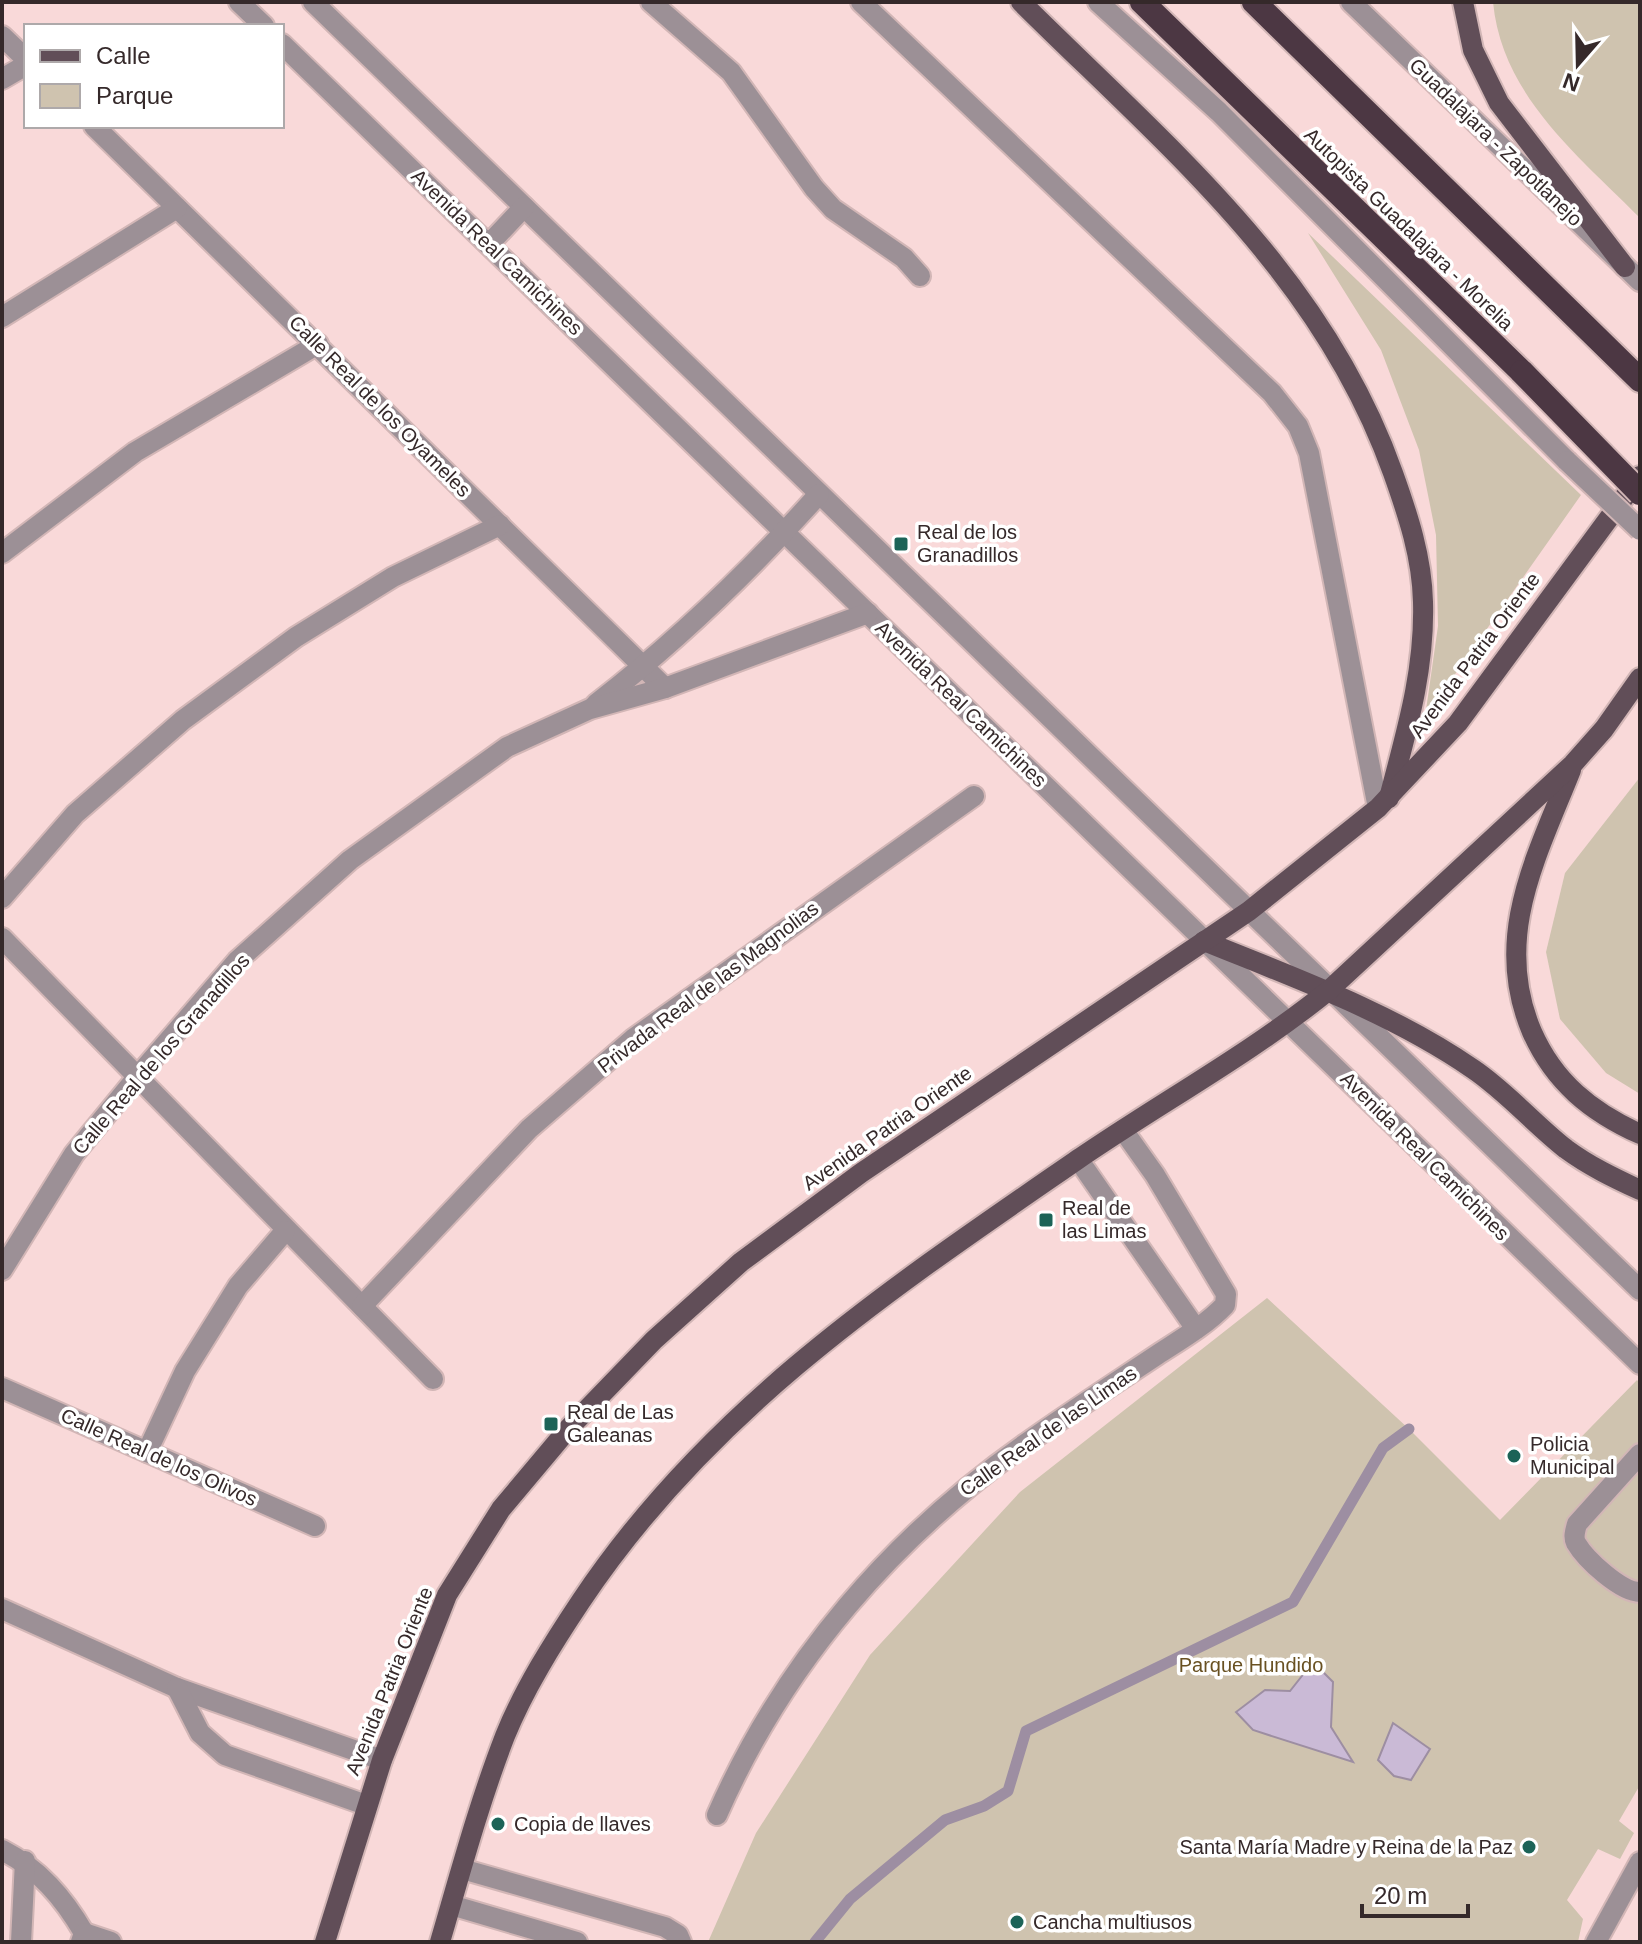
<svg xmlns="http://www.w3.org/2000/svg" width="1642" height="1944" viewBox="0 0 1642 1944" font-family="Helvetica,sans-serif">
<style>
.green{fill:#cfc3af}
.water{fill:#cabad6;stroke:#9d8ea2;stroke-width:2}
.lines{fill:none;stroke-linecap:round;stroke-linejoin:round}
.stream{stroke:#9d8ea2;stroke-width:11}
.minor-casing{stroke:#d2b6b6;stroke-width:24}
.major-casing{stroke:#d2b6b6;stroke-width:24}
.highway-casing{stroke:#d2b6b6;stroke-width:28}
.minor{stroke:#9c9096;stroke-width:20}
.major{stroke:#614e58;stroke-width:20}
.highway{stroke:#4c3743;stroke-width:24}
.minor-bridge-casing{stroke:#d2b6b6;stroke-width:24;stroke-linecap:butt}
.highway-bridge-casing{stroke:#d2b6b6;stroke-width:28;stroke-linecap:butt}
.minor-bridge{stroke:#9c9096;stroke-width:20}
.highway-bridge{stroke:#4c3743;stroke-width:24}
.poi-dot{fill:#1c6357;stroke:#fff;stroke-width:3}
.labels{text-anchor:middle;stroke-width:7;stroke-linejoin:round;paint-order:stroke}
.street-label{font-size:20px;fill:#35292a;stroke:#fff}
.poi-label{font-size:20px;fill:#35292a;stroke:#fff;text-anchor:start}
.park-label{font-size:20px;fill:#695122;stroke:#fff}
</style>
<rect width="100%" height="100%" fill="#f9d9d9"/>
<!-- green -->
<g class="green">
<path d="M1493,2H1640V218C1578,155 1502,96 1493,2Z"/>
<path d="M1308,233L1581,495L1425,717L1438,626L1436,535L1419,450L1381,350Z"/>
<path d="M1640,777V1094L1606,1073L1560,1019L1546,952L1565,873Z"/>
<path d="M1267,1298L1409,1429L1500,1520L1637,1380L1640,1383V1785L1619,1821L1634,1833L1620,1859L1598,1849L1567,1900L1583,1919L1578,1942H708L756,1833L870,1655L1020,1492Z"/>
</g>
<!-- water -->
<g class="water">
<path d="M1313,1662L1333,1682L1331,1727L1353,1762L1253,1730L1236,1712L1265,1690L1290,1691Z"/>
<path d="M1393,1723L1430,1749L1411,1780L1394,1776L1378,1760Z"/>
</g>
<g class="lines">
<!-- stream -->
<path class="stream" d="M815,1942L850,1899L945,1820L984,1806L1008,1791L1026,1731L1293,1602L1383,1448L1409,1429"/>
<defs>
<g id="minor">
<path d="M239,2L264,26"/>
<path d="M313,2L1640,1290"/>
<path d="M651,2L731,72L814,188L833,209L904,258L920,276"/>
<path d="M861,2L1272,393L1298,426L1309,453L1378,808"/>
<path d="M1098,2L1219,112L1567,461"/>
<path d="M1351,2L1640,281"/>
<path d="M2,36L26,59"/>
<path d="M282,44L1640,1364"/>
<path d="M2,79L26,65"/>
<path d="M94,126L665,688"/>
<path d="M489,244L524,207"/>
<path d="M2,317L177,208"/>
<path d="M2,553L135,452L318,344"/>
<path d="M596,704C676,642 751,570 819,494"/>
<path d="M2,898L75,814L183,720L296,637L393,577L500,525"/>
<path d="M2,938L433,1379"/>
<path d="M1078,1159L1196,1329"/>
<path d="M2,1270L74,1154L138,1076L237,961L350,860L507,747L590,709L665,688L868,613"/>
<path d="M362,1306L529,1129L633,1039L974,796"/>
<path d="M2,1388L315,1526"/>
<path d="M147,1452L185,1371L238,1286L285,1231"/>
<path d="M1640,1454L1577,1524C1575,1531 1573,1537 1576,1543C1586,1560 1621,1592 1640,1592"/>
<path d="M2,1609L177,1688L382,1760"/>
<path d="M177,1688L200,1733L225,1755L366,1805"/>
<path d="M717,1815C784,1662 894,1535 1031,1440C1072,1411 1115,1383 1157,1355C1180,1340 1206,1325 1225,1305L1226,1294L1155,1175L1123,1130"/>
<path d="M2,1850C39,1869 63,1897 84,1933L81,1942"/>
<path d="M462,1869L665,1927L678,1935L681,1942"/>
<path d="M451,1905L577,1942"/>
<path d="M84,1933L111,1942"/>
<path d="M21,1942L25,1861"/>
<path d="M1596,1942L1640,1862"/>
</g>
<g id="major">
<path d="M1021,2C1167,147 1322,273 1393,473C1408,515 1422,557 1423,602C1425,671 1406,733 1389,798"/>
<path d="M1463,2L1473,50L1499,103L1625,267"/>
<path d="M1571,770C1536,858 1492,938 1532,1032C1554,1082 1591,1112 1640,1134"/>
<path d="M1204,941C1295,978 1392,1013 1473,1069C1507,1092 1534,1124 1566,1149C1589,1166 1614,1178 1640,1190"/>
<path d="M325,1942L382,1760L447,1595L501,1509L569,1428L654,1340L741,1262L861,1173L1249,911L1378,808L1458,723L1640,476"/>
<path d="M440,1942C460,1874 479,1803 505,1736C524,1689 553,1643 581,1601C709,1409 890,1289 1077,1160C1160,1103 1250,1054 1328,991L1573,764L1604,729L1640,678"/>
</g>
<g id="highway">
<path d="M1142,2L1522,372"/>
<path d="M1254,2L1640,380"/>
</g>
</defs>
<!-- minor casing -->
<use href="#minor" class="minor-casing"/>
<!-- major casing -->
<use href="#major" class="major-casing"/>
<!-- highway casing -->
<use href="#highway" class="highway-casing"/>
<!-- minor -->
<use href="#minor" class="minor"/>
<!-- major -->
<use href="#major" class="major"/>
<!-- highway -->
<use href="#highway" class="highway"/>
<defs>
<path id="minor-bridge" d="M1567,461L1640,530"/>
<path id="highway-bridge" d="M1522,372L1640,493"/>
</defs>
<!-- minor-bridge casing -->
<use href="#minor-bridge" class="minor-bridge-casing"/>
<!-- highway-bridge casing -->
<use href="#highway-bridge" class="highway-bridge-casing"/>
<!-- minor-bridge -->
<use href="#minor-bridge" class="minor-bridge"/>
<!-- highway-bridge -->
<use href="#highway-bridge" class="highway-bridge"/>
</g>
<!-- markers -->
<g class="poi-dot">
<rect x="893" y="536" width="16" height="16" rx="4"/>
<rect x="1038" y="1212" width="16" height="16" rx="4"/>
<rect x="543" y="1416" width="16" height="16" rx="4"/>
<circle cx="1514" cy="1456" r="8"/>
<circle cx="498" cy="1824" r="8"/>
<circle cx="1529" cy="1847" r="8"/>
<circle cx="1017" cy="1922" r="8"/>
</g>
<g class="labels">
<!-- street labels -->
<g class="street-label">
<text transform="translate(1496 142) rotate(44)" y="7">Guadalajara - Zapotlanejo</text>
<text transform="translate(1409 229) rotate(44)" y="7">Autopista Guadalajara - Morelia</text>
<text transform="translate(497 252) rotate(44)" y="7">Avenida Real Camichines</text>
<text transform="translate(380 406) rotate(45)" y="7">Calle Real de los Oyameles</text>
<text transform="translate(1475 655) rotate(-53)" y="7">Avenida Patria Oriente</text>
<text transform="translate(961 704) rotate(44)" y="7">Avenida Real Camichines</text>
<text transform="translate(708 987) rotate(-37)" y="7">Privada Real de las Magnolias</text>
<text transform="translate(161 1054) rotate(-49)" y="7">Calle Real de los Granadillos</text>
<text transform="translate(887 1128) rotate(-35)" y="7">Avenida Patria Oriente</text>
<text transform="translate(1425 1156) rotate(45)" y="7">Avenida Real Camichines</text>
<text transform="translate(1048 1431) rotate(-35)" y="7">Calle Real de las Limas</text>
<text transform="translate(159 1457) rotate(24)" y="7">Calle Real de los Olivos</text>
<text transform="translate(389 1681) rotate(-68)" y="7">Avenida Patria Oriente</text>
</g>
<!-- poi labels -->
<g class="poi-label">
<text x="917" y="539">Real de los<tspan x="917" dy="23">Granadillos</tspan></text>
<text x="1062" y="1215">Real de<tspan x="1062" dy="23">las Limas</tspan></text>
<text x="567" y="1419">Real de Las<tspan x="567" dy="23">Galeanas</tspan></text>
<text x="1530" y="1451">Policia<tspan x="1530" dy="23">Municipal</tspan></text>
<text x="514" y="1831">Copia de llaves</text>
<text x="1513" y="1854" text-anchor="end">Santa María Madre y Reina de la Paz</text>
<text x="1033" y="1929">Cancha multiusos</text>
</g>
<!-- park labels -->
<g class="park-label">
<text x="1251" y="1672">Parque Hundido</text>
</g>
</g>
<!-- border -->
<rect width="1642" height="1944" fill="none" stroke="#35292a" stroke-width="8"/>
<!-- legend -->
<rect x="24" y="24" width="260" height="104" fill="#ffffff" stroke="#aea9aa" stroke-width="2"/>
<rect x="40" y="50" width="40" height="12" fill="#614e58" stroke="#aea9aa" stroke-width="2"/>
<text x="96" y="64" font-size="24" fill="#35292a">Calle</text>
<rect x="40" y="84" width="40" height="24" fill="#cfc3af" stroke="#aea9aa" stroke-width="2"/>
<text x="96" y="104" font-size="24" fill="#35292a">Parque</text>
<!-- north arrow -->
<g transform="translate(1578 64) rotate(200)" stroke="#ffffff" stroke-width="6" paint-order="stroke">
<path d="M0-6L14 30L0 20L-14 30Z" fill="#35292a"/>
<text y="-12" font-size="22" font-weight="bold" text-anchor="middle" fill="#35292a">N</text>
</g>
<!-- scale -->
<path d="M1362 1904v12h106v-12" fill="none" stroke="#35292a" stroke-width="4"/>
<text x="1374" y="1904" font-size="24" fill="#35292a" stroke="#ffffff" stroke-width="6" paint-order="stroke">20 m</text>
</svg>
